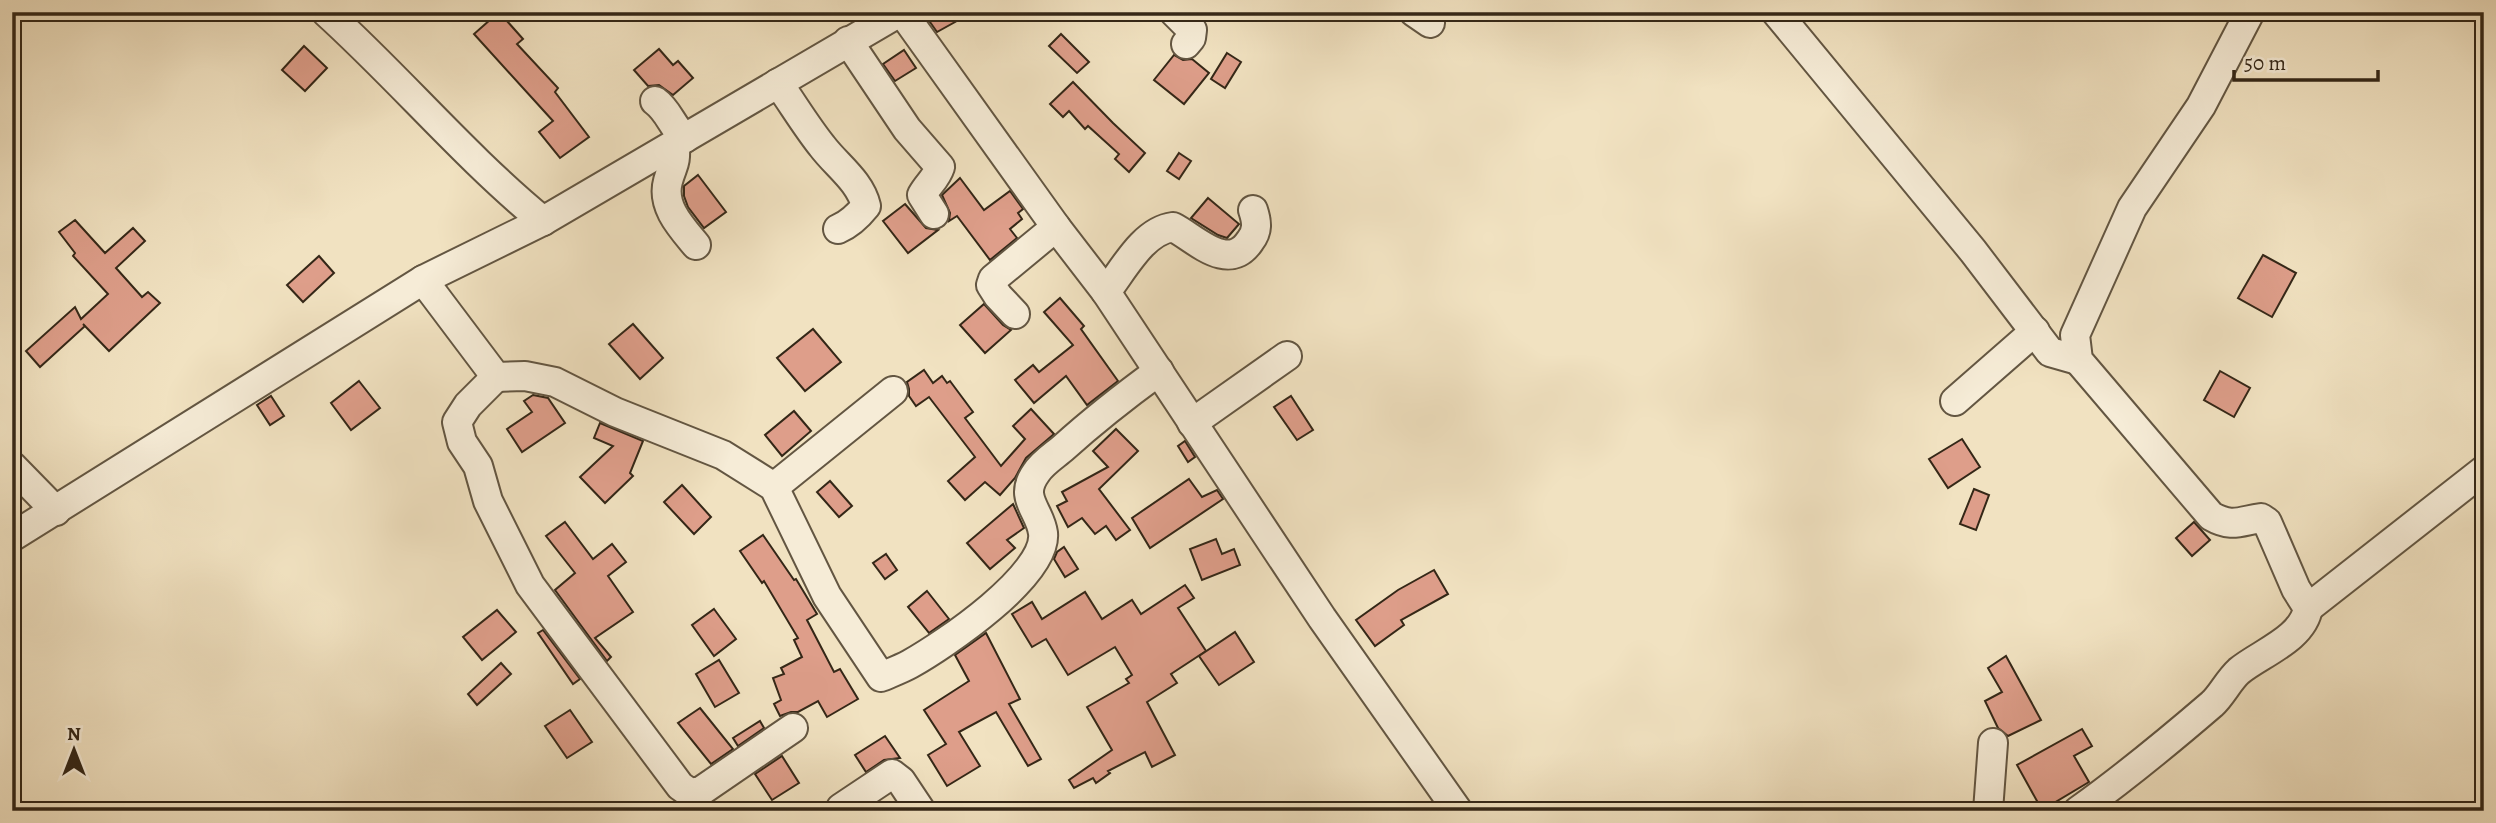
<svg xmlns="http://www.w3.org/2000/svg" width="2496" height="823" viewBox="0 0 2496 823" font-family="Alegreya,serif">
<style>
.building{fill:#de9e8a;stroke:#342717;stroke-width:2}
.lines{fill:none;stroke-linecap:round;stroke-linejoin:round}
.minor-casing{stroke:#635642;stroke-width:32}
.minor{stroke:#f6ecd7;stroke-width:28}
</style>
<rect width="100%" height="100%" fill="#f1e2c1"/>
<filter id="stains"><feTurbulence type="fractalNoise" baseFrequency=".00286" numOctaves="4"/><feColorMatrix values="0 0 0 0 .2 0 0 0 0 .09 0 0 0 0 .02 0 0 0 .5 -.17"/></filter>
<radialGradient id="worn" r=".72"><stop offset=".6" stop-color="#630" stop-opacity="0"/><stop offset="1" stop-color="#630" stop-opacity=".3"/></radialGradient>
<!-- building -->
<g class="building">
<path d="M499,12L523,39L517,44L558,88L555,92L589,137L560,158L539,132L553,121L474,34Z"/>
<path d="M923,12H973L937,32Z"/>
<path d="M1061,34L1089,62L1077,73L1049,46Z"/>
<path d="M304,46L327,68L305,91L282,70Z"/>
<path d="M659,49L673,65L678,61L693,78L673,95L659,85L648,86L634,70Z"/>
<path d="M904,50L916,68L895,81L883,64Z"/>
<path d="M1227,53L1241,62L1225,88L1211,79Z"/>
<path d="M1174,55L1183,60L1192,59L1209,73L1184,104L1154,80Z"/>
<path d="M1073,82L1113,123L1145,153L1129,172L1115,159L1119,154L1088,126L1085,129L1069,111L1063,117L1050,104Z"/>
<path d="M1179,153L1191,161L1179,179L1167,171Z"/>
<path d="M698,175L726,212L704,228L688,207L684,196V186Z"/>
<path d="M960,178L984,210L1010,191L1023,209L1018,213L1022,219L1010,229L1017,238L990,260L957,216L949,221L950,213L942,195Z"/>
<path d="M1208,198L1239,224L1227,238L1218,235L1191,218Z"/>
<path d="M905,204L926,228L938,230L908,253L883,221Z"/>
<path d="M75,220L105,253L133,228L145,241L116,268L142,297L148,292L160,303L109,351L83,324L85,326L40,367L26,351L75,307L81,319L108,294L73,256L75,253L59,232Z"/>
<path d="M2263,255L2296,273L2272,317L2238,298Z"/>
<path d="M319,256L334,273L303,302L287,285Z"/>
<path d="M1060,298L1084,326L1081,329L1118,381L1087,405L1066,376L1034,403L1015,380L1033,365L1039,372L1073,345L1044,312Z"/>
<path d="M984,304L1003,325L1011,330L985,353L960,325Z"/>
<path d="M633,324L663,358L640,379L609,344Z"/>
<path d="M813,329L841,362L805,391L777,358Z"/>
<path d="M924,370L933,383L942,376L947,383L950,381L973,412L965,418L1001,466L1025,439L1013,426L1031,409L1054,434L1026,458L1015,478L1000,495L985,482L965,500L948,481L975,457L929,397L916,406L909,396V389L907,382Z"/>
<path d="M2220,371L2250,388L2234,417L2204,400Z"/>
<path d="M359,381L380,408L351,430L331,403Z"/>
<path d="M533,395L548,398L565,423L522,452L507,429L532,412L524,401Z"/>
<path d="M271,396L284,416L270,425L257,405Z"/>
<path d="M1291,396L1313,430L1297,440L1274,407Z"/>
<path d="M794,411L811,431L782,456L765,435Z"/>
<path d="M600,423L643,441L630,473L633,476L605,503L580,477L613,446L594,438Z"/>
<path d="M1116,429L1138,451L1099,489L1130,530L1116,540L1106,526L1095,534L1082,518L1068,527L1057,506L1067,501L1062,492L1108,467L1093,451Z"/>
<path d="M1962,439L1980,467L1948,488L1929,459Z"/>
<path d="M1185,441L1195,457L1188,462L1178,446Z"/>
<path d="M1189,479L1202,497L1217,490L1223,499L1150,548L1132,518Z"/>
<path d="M830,481L852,506L839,517L817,492Z"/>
<path d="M682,485L711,517L694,534L664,502Z"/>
<path d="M1974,489L1989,495L1976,530L1960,524Z"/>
<path d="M1013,504L1024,528L1007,540L1015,548L990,569L967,543Z"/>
<path d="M565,522L593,559L612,544L626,562L608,576L633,612L595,638L611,657L607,661L555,590L575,573L546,536Z"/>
<path d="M2194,522L2210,540L2192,556L2176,538Z"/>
<path d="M763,535L794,580L796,579L817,614L807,620L834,672L840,669L858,699L827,717L818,701L798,712H791L780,716L774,704L781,700L773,678L784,674L781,668L802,657L794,640L798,638L764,581L762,583L740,551Z"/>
<path d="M1216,539L1222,554L1234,549L1240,565L1202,580L1190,549Z"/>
<path d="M1064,547L1078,569L1065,577L1054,559L1057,552Z"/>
<path d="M886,554L897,570L885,579L873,563Z"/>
<path d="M1434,570L1448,594L1401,620L1404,625L1375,646L1356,620L1398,590Z"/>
<path d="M1185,585L1194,598L1178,608L1206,651L1171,674L1177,683L1147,702L1175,755L1152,767L1145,752L1108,771L1110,773L1096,783L1093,778L1074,788L1069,780L1112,750L1087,707L1129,683L1126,679L1132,675L1115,647L1068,675L1046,639L1032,647L1012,614L1032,602L1042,619L1085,592L1102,619L1132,600L1141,614Z"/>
<path d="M927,591L949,619L929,633L908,607Z"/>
<path d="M714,609L736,639L714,656L692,625Z"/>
<path d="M497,610L516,632L482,660L463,637Z"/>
<path d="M543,630L580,679L573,684L538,633Z"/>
<path d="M1235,632L1254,662L1219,685L1199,656Z"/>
<path d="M986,633L1020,699L1009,704L1041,759L1028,766L996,712L959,732L980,766L947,786L928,755L946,744L924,710L969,681L955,655Z"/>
<path d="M2006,656L2041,720L2008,736L1998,728L1985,701L2002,692L1988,668Z"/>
<path d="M719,660L739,693L715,707L696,674Z"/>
<path d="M501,663L511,674L477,705L468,694Z"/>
<path d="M700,708L733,749L711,764L678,723Z"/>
<path d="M570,710L592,742L567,758L545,726Z"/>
<path d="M760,721L764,728L738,746L733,738Z"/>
<path d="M2082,729L2092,746L2074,756L2089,782L2042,810L2017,765Z"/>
<path d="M885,736L900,758L884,760L866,772L855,755Z"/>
<path d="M782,756L799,783L772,800L755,774Z"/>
</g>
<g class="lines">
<defs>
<g id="minor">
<path d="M326,12C400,79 465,157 543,221"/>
<path d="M902,12L1056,227L1106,292L1322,618L1458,811"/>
<path d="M1174,12L1192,30L1191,38L1186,44"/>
<path d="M1414,12L1430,23"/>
<path d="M1776,12L1973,251L2050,352L2078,360"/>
<path d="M848,41L907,129L940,167C936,179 928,184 922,195L934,214"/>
<path d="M778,83C793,104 806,126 822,146C837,166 860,181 866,206C858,216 850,224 838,229"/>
<path d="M655,101C669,111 672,127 685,138"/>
<path d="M675,144C676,166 673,163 668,181C661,206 681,227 696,245"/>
<path d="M423,280L496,377L525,376L555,382L615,412L723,455L774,487L827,596L881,677C890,673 901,669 910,664C944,645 1048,575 1043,533C1040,510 1018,498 1036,473C1042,463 1055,455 1063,448C1094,420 1126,395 1159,371"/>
<path d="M1106,292C1124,269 1143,231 1173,227C1195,238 1228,274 1250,241C1258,231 1257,222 1253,210"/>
<path d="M1015,314L998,296L991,285L993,279L1056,227"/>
<path d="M496,377L468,405L457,422L462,442L478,466L488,501L530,585L680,786L690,793L701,791L793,728"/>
<path d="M1955,401L2035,331"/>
<path d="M1192,423L1287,356"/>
<path d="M12,466L56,511"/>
<path d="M774,487L893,391"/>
<path d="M12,537L423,280L543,221L900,12"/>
<path d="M2308,608L2484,470"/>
<path d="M841,808L892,774L901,781L921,811"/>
<path d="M1988,811L1993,743"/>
<path d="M2078,811C2124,778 2169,741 2212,704C2222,695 2228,681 2239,671C2261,653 2303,639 2308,608L2296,589L2267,522L2261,518C2240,521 2232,528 2211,516L2078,360L2075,335L2132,208L2201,106L2250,12"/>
</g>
</defs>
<!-- minor casing -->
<use href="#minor" class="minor-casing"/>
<!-- minor -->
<use href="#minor" class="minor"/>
</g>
<!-- margin -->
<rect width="2496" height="823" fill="none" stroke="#f1e2c1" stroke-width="42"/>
<rect x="14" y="14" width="2468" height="795" fill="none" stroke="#342717" stroke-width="3.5"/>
<rect x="21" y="21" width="2454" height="781" fill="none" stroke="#342717" stroke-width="2"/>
<!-- north arrow -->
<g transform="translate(74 750)" stroke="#f6ecd7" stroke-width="5" paint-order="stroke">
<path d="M0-5L12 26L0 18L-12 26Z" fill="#342717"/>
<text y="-10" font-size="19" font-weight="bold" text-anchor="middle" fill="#342717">N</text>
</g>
<!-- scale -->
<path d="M2234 70v10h144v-10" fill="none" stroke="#342717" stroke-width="3.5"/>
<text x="2244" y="70" font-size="21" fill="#342717" stroke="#f6ecd7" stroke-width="5" paint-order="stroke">50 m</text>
<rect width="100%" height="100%" filter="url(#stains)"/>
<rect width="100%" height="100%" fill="url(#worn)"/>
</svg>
